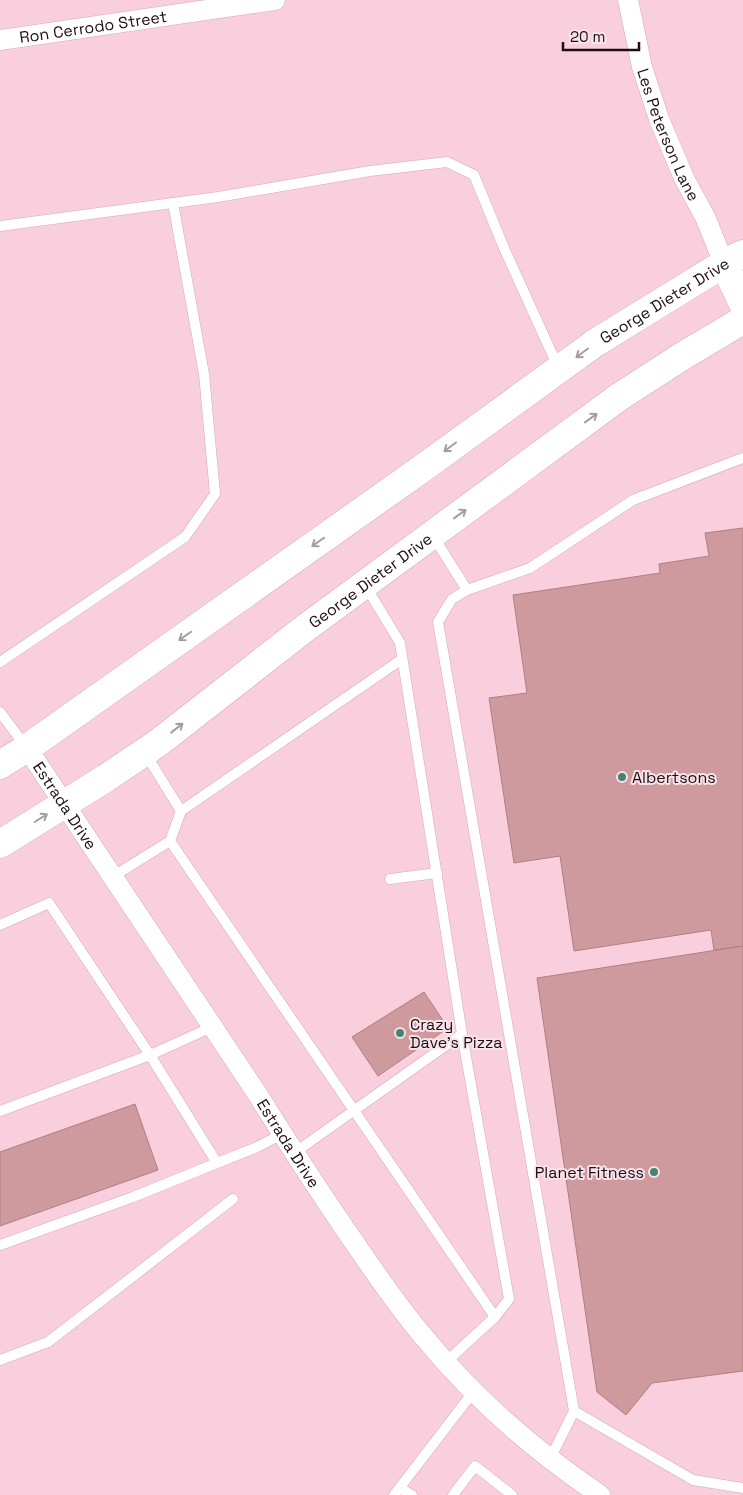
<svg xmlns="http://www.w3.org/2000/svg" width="743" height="1495" viewBox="0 0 743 1495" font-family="'Space Grotesk',sans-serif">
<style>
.building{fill:#cf9a9d;stroke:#b17e81}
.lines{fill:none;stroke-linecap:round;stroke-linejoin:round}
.lane-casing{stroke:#d8a6b7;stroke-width:11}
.street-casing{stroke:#d8a6b7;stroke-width:21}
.secondary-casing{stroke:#d8a6b7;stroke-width:29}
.lane{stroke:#fff;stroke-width:10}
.street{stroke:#fff;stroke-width:20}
.secondary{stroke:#fff;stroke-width:28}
.oneway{stroke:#a59ea1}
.poi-dot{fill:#438474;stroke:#f9e3ea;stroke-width:2}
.labels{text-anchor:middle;stroke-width:4;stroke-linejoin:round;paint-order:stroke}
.street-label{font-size:16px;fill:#1f0d14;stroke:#f9e3ea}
.poi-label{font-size:16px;fill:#1f0d14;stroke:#f9e3ea;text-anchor:start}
</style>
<rect width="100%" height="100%" fill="#f9cfde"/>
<!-- building -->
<g class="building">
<path d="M743,528V946L714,950L711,930L574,951L560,856L514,863L489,698L527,693L513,595L660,573L659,564L709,556L705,533Z"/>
<path d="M743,946V1371L652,1383L626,1415L597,1392L537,978Z"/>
<path d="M424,992L448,1028L378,1076L352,1037Z"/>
<path d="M135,1104L158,1170L0,1226V1152Z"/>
</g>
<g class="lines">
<defs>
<g id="lane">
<path d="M0,226L218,197L370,171L447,162L474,175L504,248L558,367"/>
<path d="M433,536L467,590L452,599L438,622L574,1411L550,1459"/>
<path d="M365,585L400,643L462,1034"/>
<path d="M467,590L530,568L633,500L743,458"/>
<path d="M0,662L185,537L215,494L204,374L173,203"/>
<path d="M0,712L26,747"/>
<path d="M145,753L181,811L170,841L495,1317L446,1362"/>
<path d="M181,811L402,659"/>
<path d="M112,877L170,841"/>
<path d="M390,879L437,873"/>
<path d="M0,925L49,903L150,1055L217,1163L255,1148L282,1134"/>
<path d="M0,1111L150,1055L212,1027"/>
<path d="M294,1153L462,1034L509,1299L495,1317"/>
<path d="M0,1245L133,1197L217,1163"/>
<path d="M0,1360L48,1342L233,1199"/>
<path d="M574,1411L693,1480L743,1488"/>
<path d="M400,1488L412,1495"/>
<path d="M394,1495L474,1391"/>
<path d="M453,1495L475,1466L512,1495"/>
</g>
<g id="street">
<path id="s1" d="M628,0L642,67L659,119L684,178L706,219L724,264"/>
<path id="s2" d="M0,40L275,0"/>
<path id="s3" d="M27,748L258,1095C286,1140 315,1185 345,1229C370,1265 394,1302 423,1336C473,1397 535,1451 600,1495"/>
</g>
<g id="secondary">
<path d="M724,264L743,304"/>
<path id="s4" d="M0,765L27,748L420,470L595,343L728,261L743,254"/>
<path id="s5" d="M0,844L106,778L158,743L304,629L619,397L681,357L743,320"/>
</g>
</defs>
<!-- lane casing -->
<use href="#lane" class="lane-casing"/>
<!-- street casing -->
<use href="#street" class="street-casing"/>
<!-- secondary casing -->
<use href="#secondary" class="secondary-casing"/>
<!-- lane -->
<use href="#lane" class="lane"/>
<!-- street -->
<use href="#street" class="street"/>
<!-- secondary -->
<use href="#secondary" class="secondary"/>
</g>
<!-- one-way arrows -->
<defs><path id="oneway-shaft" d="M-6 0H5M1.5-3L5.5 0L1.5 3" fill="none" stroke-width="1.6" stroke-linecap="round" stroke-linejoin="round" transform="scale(1.25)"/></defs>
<g class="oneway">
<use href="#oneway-shaft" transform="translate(582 353) rotate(143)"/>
<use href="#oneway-shaft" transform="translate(591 418) rotate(-36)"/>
<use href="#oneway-shaft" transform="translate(450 447) rotate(143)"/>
<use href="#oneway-shaft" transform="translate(460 514) rotate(-36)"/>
<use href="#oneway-shaft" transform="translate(318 542) rotate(145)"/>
<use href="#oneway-shaft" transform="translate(185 636) rotate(145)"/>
<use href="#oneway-shaft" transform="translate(177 728) rotate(-38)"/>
<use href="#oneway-shaft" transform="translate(41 818) rotate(-32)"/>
</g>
<!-- markers -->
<g class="poi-dot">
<circle cx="622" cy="777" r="5"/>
<circle cx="400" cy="1033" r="5"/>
<circle cx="654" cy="1172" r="5"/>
</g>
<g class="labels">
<!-- street labels -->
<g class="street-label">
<text dy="6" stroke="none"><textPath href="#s2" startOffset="94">Ron Cerrodo Street</textPath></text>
<text dy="6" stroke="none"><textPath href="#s1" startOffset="141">Les Peterson Lane</textPath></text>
<text dy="6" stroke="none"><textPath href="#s4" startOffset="811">George Dieter Drive</textPath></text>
<text dy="6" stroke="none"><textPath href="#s5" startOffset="455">George Dieter Drive</textPath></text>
<text dy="6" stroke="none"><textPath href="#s3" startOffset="69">Estrada Drive</textPath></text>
<text dy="6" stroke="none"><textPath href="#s3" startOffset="474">Estrada Drive</textPath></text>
</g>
<!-- poi labels -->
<g class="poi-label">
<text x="632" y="783">Albertsons</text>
<text x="410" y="1030">Crazy<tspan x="410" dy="18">Dave's Pizza</tspan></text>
<text x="644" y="1178" text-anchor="end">Planet Fitness</text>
</g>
</g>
<!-- scale -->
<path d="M563 42v8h76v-8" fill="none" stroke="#1f0d14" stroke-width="2.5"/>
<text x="570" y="42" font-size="15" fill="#1f0d14" stroke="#f9e3ea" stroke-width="4" paint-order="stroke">20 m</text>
</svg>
